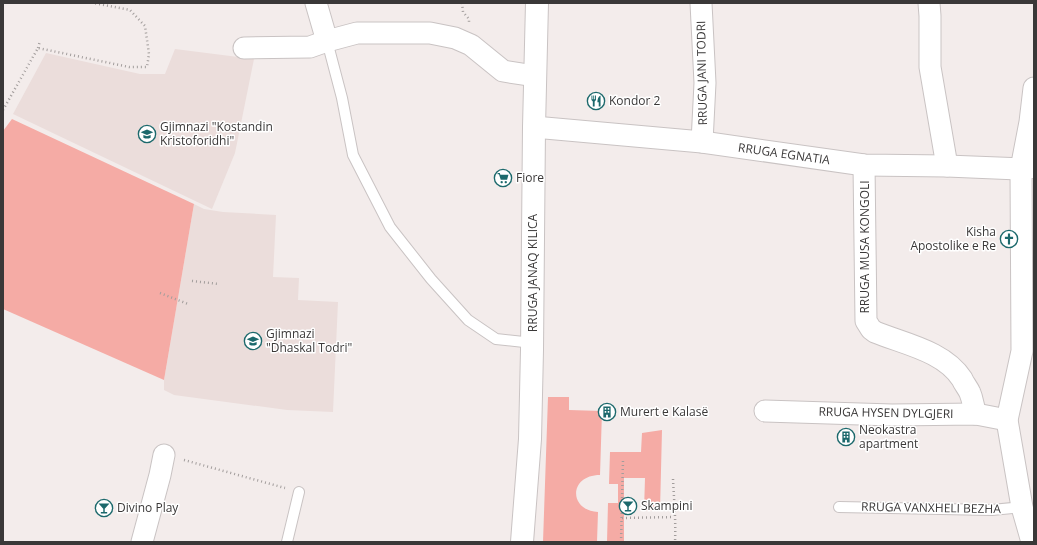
<svg xmlns="http://www.w3.org/2000/svg" width="1037" height="545" viewBox="0 0 1037 545" font-family="'Open Sans',sans-serif">
<style>
.built{fill:#ebdddb}
.green{fill:#f5aba5}
.lines{fill:none;stroke-linecap:round;stroke-linejoin:round}
.service-casing{stroke:#c9c3c3;stroke-width:12}
.minor-casing{stroke:#c9c3c3;stroke-width:23}
.tertiary-casing{stroke:#c9c3c3;stroke-width:24}
.path{stroke:#a29d9c;stroke-width:2.5;stroke-dasharray:1 3;stroke-linecap:butt}
.service{stroke:#fff;stroke-width:10}
.minor{stroke:#fff;stroke-width:21}
.tertiary{stroke:#fff;stroke-width:22}
.labels{text-anchor:middle;stroke-width:3;stroke-linejoin:round;paint-order:stroke}
.street-label{font-size:12px;fill:#3a3838;stroke:#fff}
.poi-label{font-size:12px;fill:#3a3838;stroke:#fff;text-anchor:start}
</style>
<rect width="100%" height="100%" fill="#f3eceb"/>
<!-- built -->
<g class="built">
<path d="M175,49L254,59L235,153L212,209L13,114L46,53L140,74H165Z"/>
<path d="M194,204L204,209L223,212L276,215L273,277L299,278L298,300L338,302L333,412L287,410L174,395L164,390V380Z"/>
</g>
<!-- green -->
<g class="green">
<path d="M12,119L194,204L164,380L3,309V131Z"/>
<path d="M548,397H569V410L602,411L600,475C569,475 568,510 598,512L597,542H543Z"/>
<path d="M662,430L660,511H644L645,478H624V542H607L608,503H618V484H609L610,452H641L642,433Z"/>
</g>
<g class="lines">
<defs>
<g id="service">
<path d="M327,41L342,98L353,155L390,227L431,279L468,320L496,339L533,343"/>
<path d="M839,507L992,510L1022,507"/>
<path d="M287,542L299,492"/>
</g>
<g id="minor">
<path d="M316,3L327,41"/>
<path d="M701,3L705,83L702,142"/>
<path d="M929,3L930,16V67L947,166"/>
<path d="M244,48L310,47L327,41L357,33H430L455,38L471,45L503,71L535,76"/>
<path d="M534,127L702,142L864,165L947,166L1021,169L1034,167"/>
<path d="M864,165L866,321L871,329L875,332C904,344 944,351 962,379C964,384 968,388 970,393C973,400 973,407 976,414"/>
<path d="M765,411L892,415L976,414L1007,420"/>
<path d="M142,542L160,475L164,455"/>
<path d="M1032,542L1022,507L1007,420L1022,351L1021,169L1030,122L1034,88"/>
</g>
<path id="tertiary" d="M522,542L530,439L532,350L534,127L537,3"/>
</defs>
<!-- service casing -->
<use href="#service" class="service-casing"/>
<!-- minor casing -->
<use href="#minor" class="minor-casing"/>
<!-- tertiary casing -->
<use href="#tertiary" class="tertiary-casing"/>
<!-- path -->
<g class="path">
<path d="M462,3L463,12L469,19V22"/>
<path d="M38,48L40,41"/>
<path d="M3,110L38,48L129,67H147L149,54L145,26L130,10L94,3"/>
<path d="M192,281L219,284"/>
<path d="M160,293L188,304"/>
<path d="M184,460L285,488"/>
<path d="M673,479C674,500 676,521 675,542"/>
<path d="M622,518L674,517"/>
<path d="M621,542L623,460"/>
</g>
<!-- service -->
<use href="#service" class="service"/>
<!-- minor -->
<use href="#minor" class="minor"/>
<!-- tertiary -->
<use href="#tertiary" class="tertiary"/>
</g>
<!-- icons -->
<defs>
<symbol id="restaurant-ring" viewBox="-11 -11 22 22"><circle r="9.5" fill="#fff" stroke="#1c696c" stroke-width="1.5"/><path d="M-5-6h1v4h1v-4h1v4h1v-4h1v5L-1.5 .5V6h-2V.5L-5-1ZM5-6V6H3V1.5H1.5Q1.5-4 5-6Z" fill="#1c696c"/></symbol>
<symbol id="school-ring" viewBox="-11 -11 22 22"><circle r="9.5" fill="#fff" stroke="#1c696c" stroke-width="1.5"/><path d="M0-5L7-2L0 1L-7-2ZM-4 1L0 2.5L4 1V4Q0 6-4 4Z" fill="#1c696c"/></symbol>
<symbol id="supermarket-ring" viewBox="-11 -11 22 22"><circle r="9.5" fill="#fff" stroke="#1c696c" stroke-width="1.5"/><path d="M-6-5.5h2.5l.6 2H6L4.5 2H-2.5L-4.4-4H-6ZM-1.5 3.2a1.3 1.3 0 1 0 .1 0ZM3 3.2a1.3 1.3 0 1 0 .1 0Z" fill="#1c696c"/></symbol>
<symbol id="church-ring" viewBox="-11 -11 22 22"><circle r="9.5" fill="#fff" stroke="#1c696c" stroke-width="1.5"/><path d="M-1.2-6h2.4v3.5h3.3v2.4h-3.3V6h-2.4V-.1h-3.3v-2.4h3.3Z" fill="#1c696c"/></symbol>
<symbol id="building-ring" viewBox="-11 -11 22 22"><circle r="9.5" fill="#fff" stroke="#1c696c" stroke-width="1.5"/><path d="M-4-6H4V6H1V3H-1V6H-4ZM-2.5-4.3h1.7v1.8h-1.7ZM.8-4.3h1.7v1.8H.8ZM-2.5-1h1.7V.8h-1.7ZM.8-1h1.7V.8H.8Z" fill="#1c696c"/></symbol>
<symbol id="bar-ring" viewBox="-11 -11 22 22"><circle r="9.5" fill="#fff" stroke="#1c696c" stroke-width="1.5"/><path d="M-6-5H6L.8 .8V4.5H3.5V6h-7V4.5H-.8V.8Z" fill="#1c696c"/></symbol>
</defs>
<g fill-rule="evenodd">
<use href="#restaurant-ring" x="586" y="91" width="20" height="20"/>
<use href="#school-ring" x="137" y="124" width="20" height="20"/>
<use href="#supermarket-ring" x="493" y="168" width="20" height="20"/>
<use href="#church-ring" x="999" y="229" width="20" height="20"/>
<use href="#school-ring" x="243" y="331" width="20" height="20"/>
<use href="#building-ring" x="597" y="402" width="20" height="20"/>
<use href="#building-ring" x="836" y="427" width="20" height="20"/>
<use href="#bar-ring" x="618" y="496" width="20" height="20"/>
<use href="#bar-ring" x="94" y="498" width="20" height="20"/>
</g>
<g class="labels">
<!-- street labels -->
<g class="street-label">
<text transform="translate(702 73) rotate(-91)" y="4">RRUGA JANI TODRI</text>
<text transform="translate(784 154) rotate(8)" y="4">RRUGA EGNATIA</text>
<text transform="translate(865 247) rotate(-90)" y="4">RRUGA MUSA KONGOLI</text>
<text transform="translate(533 273) rotate(-90)" y="4">RRUGA JANAQ KILICA</text>
<text transform="translate(886 413) rotate(1)" y="4">RRUGA HYSEN DYLGJERI</text>
<text transform="translate(931 508) rotate(1)" y="4">RRUGA VANXHELI BEZHA</text>
</g>
<!-- poi labels -->
<g class="poi-label">
<text x="609" y="105">Kondor 2</text>
<text x="160" y="131">Gjimnazi "Kostandin<tspan x="160" dy="14">Kristoforidhi"</tspan></text>
<text x="516" y="182">Fiore</text>
<text x="996" y="236" text-anchor="end">Kisha<tspan x="996" dy="14">Apostolike e Re</tspan></text>
<text x="266" y="338">Gjimnazi<tspan x="266" dy="14">"Dhaskal Todri"</tspan></text>
<text x="620" y="416">Murert e Kalasë</text>
<text x="859" y="434">Neokastra<tspan x="859" dy="14">apartment</tspan></text>
<text x="641" y="510">Skampini</text>
<text x="117" y="512">Divino Play</text>
</g>
</g>
<!-- border -->
<rect width="1037" height="545" fill="none" stroke="#3a3838" stroke-width="8"/>
</svg>
